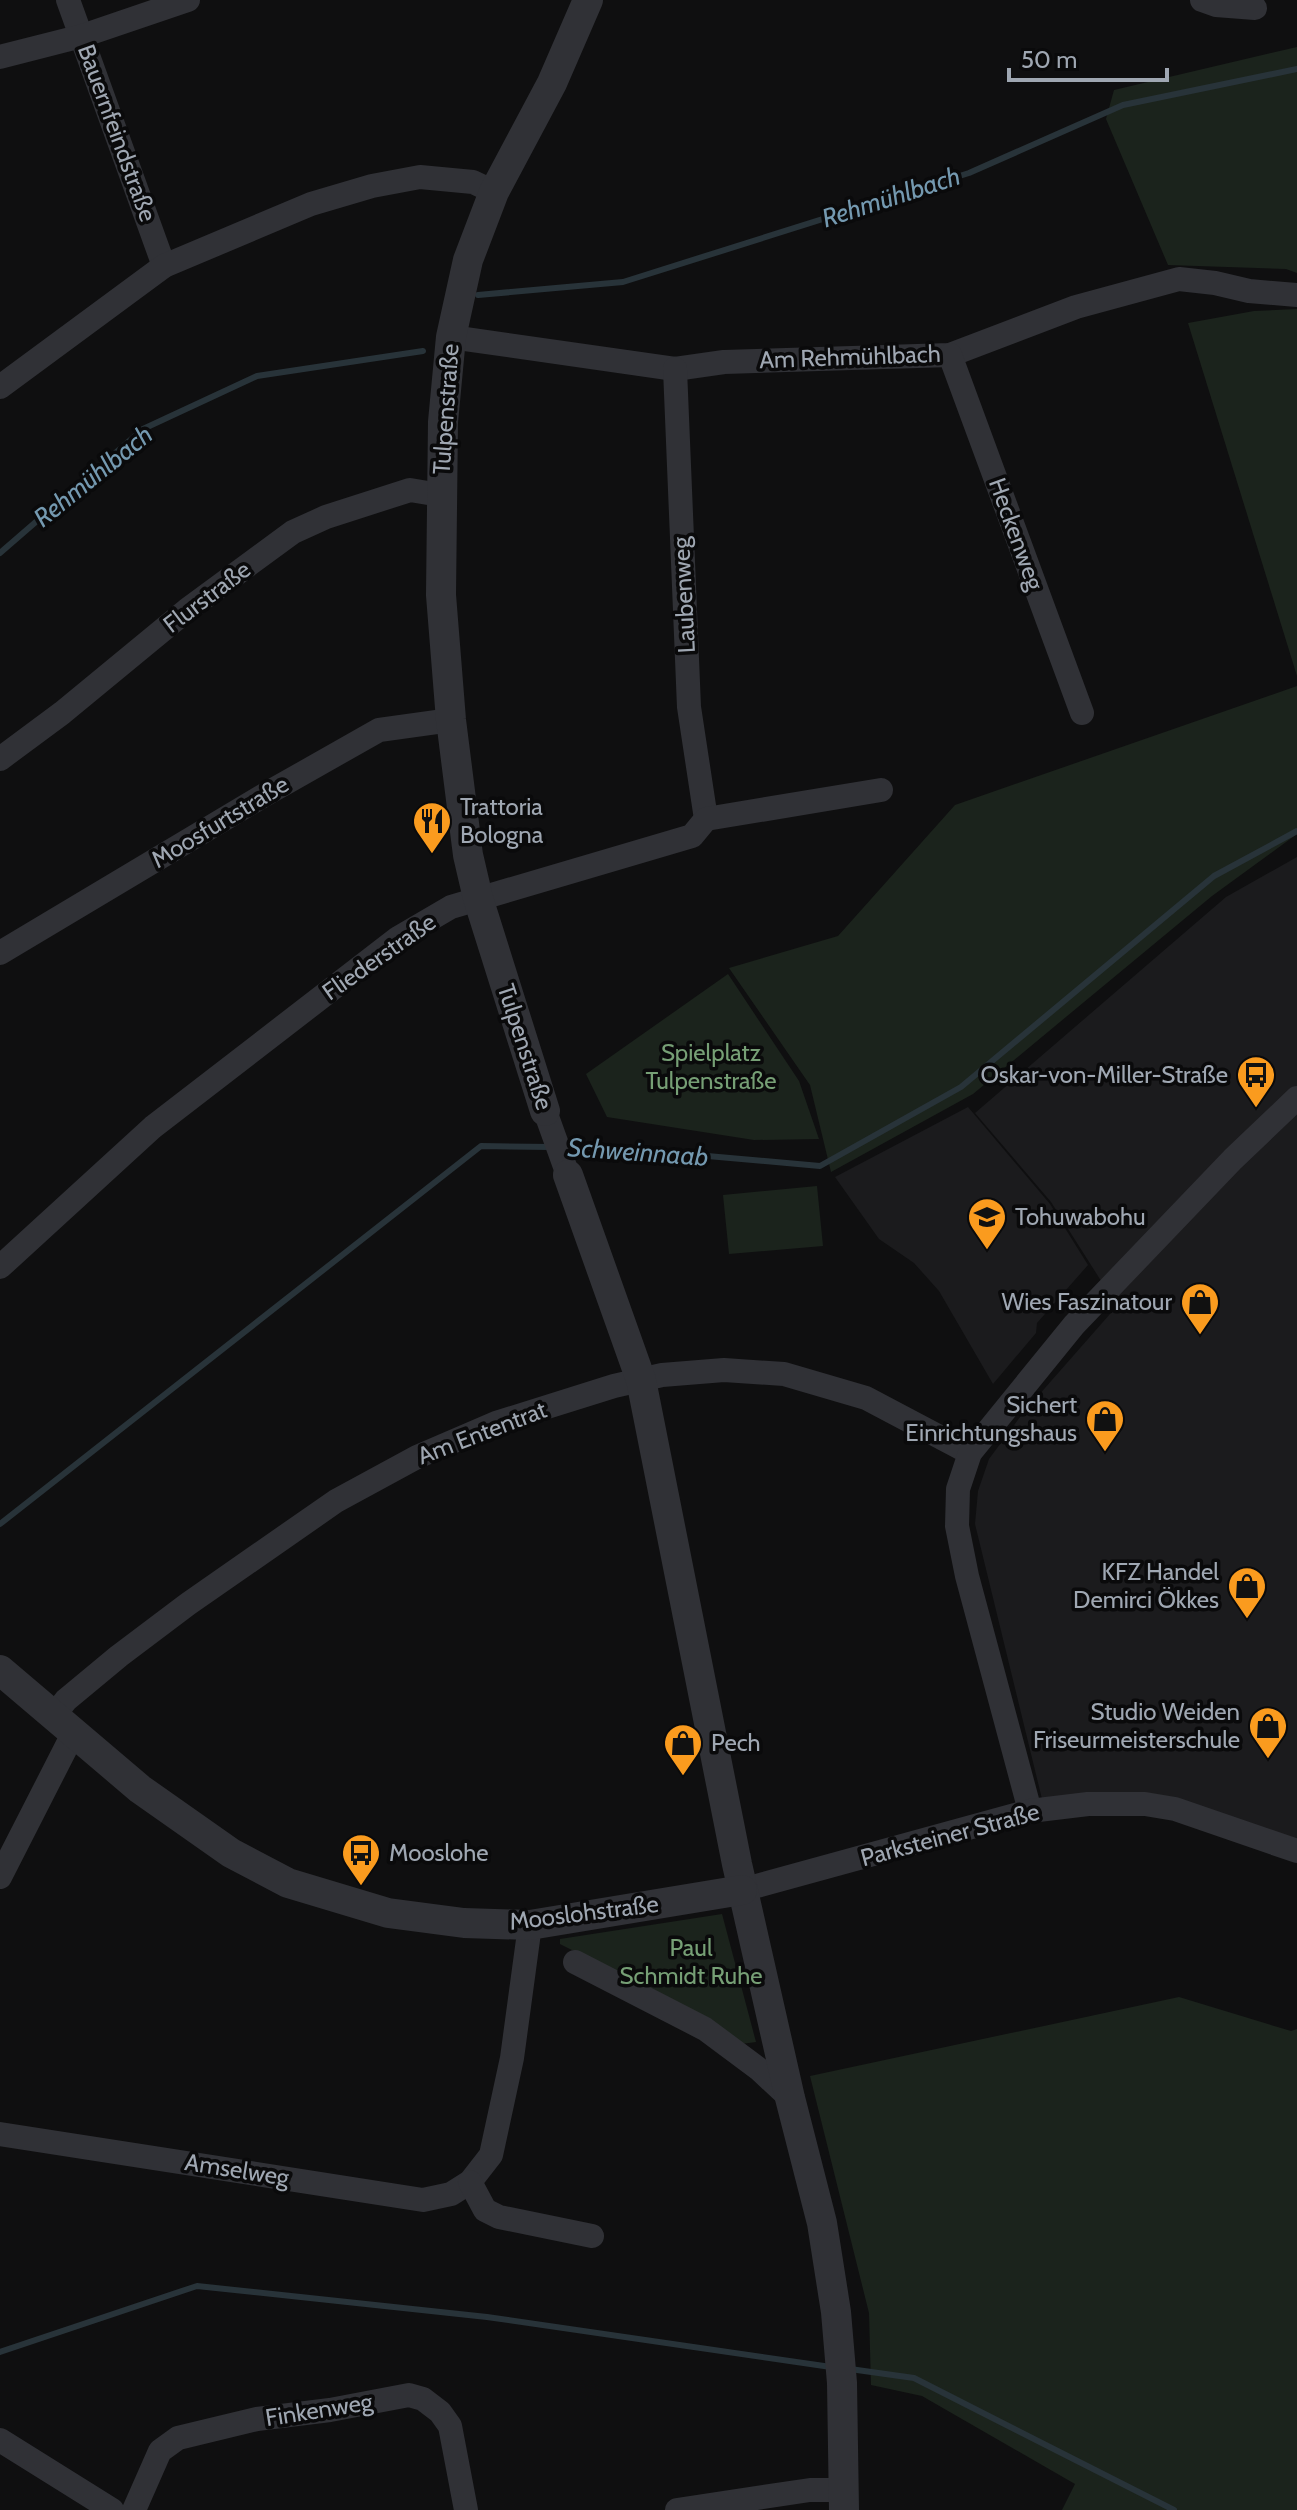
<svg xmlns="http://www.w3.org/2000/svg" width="1297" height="2510" viewBox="0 0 1297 2510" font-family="Cabin,sans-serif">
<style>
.built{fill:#1b1b1d}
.green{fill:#1b231c}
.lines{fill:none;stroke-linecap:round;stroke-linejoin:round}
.stream{stroke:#283339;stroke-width:6}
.minor{stroke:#303136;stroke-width:24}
.tertiary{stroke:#303136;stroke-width:30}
.labels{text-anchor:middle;stroke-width:7;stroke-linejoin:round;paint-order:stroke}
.street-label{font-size:24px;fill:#9fa7b2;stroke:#0a0a0b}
.poi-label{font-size:24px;fill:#9fa7b2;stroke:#0a0a0b;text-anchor:end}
.park-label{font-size:24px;fill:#769f75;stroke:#0a0a0b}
.water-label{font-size:26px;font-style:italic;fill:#7499b0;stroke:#0a0a0b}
</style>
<rect width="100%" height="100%" fill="#0f0f10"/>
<!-- built -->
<g class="built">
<path d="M1297,857V1843L1170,1800L1042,1799L975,1524L978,1491L989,1459L1023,1413L1117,1306L1051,1202L975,1113L1226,897Z"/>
<path d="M968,1107L1050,1204L1088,1265L1037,1323L1036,1333L993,1384L939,1291L914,1263L879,1239L835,1177Z"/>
</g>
<!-- green -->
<g class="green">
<path d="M1297,47V273L1286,269L1168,265L1106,119L1114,90Z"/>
<path d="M1297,309V676L1188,323L1254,311Z"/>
<path d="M1297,686V834L1212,896L973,1094L831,1172L810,1085L729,968L838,936L955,805Z"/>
<path d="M728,974L799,1081L819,1139L754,1140L607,1117L586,1074Z"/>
<path d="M817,1186L823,1246L729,1254L723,1195Z"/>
<path d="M722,1914L756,2042L741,2044L660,1994L560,1944V1939Z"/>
<path d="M1179,1997L1291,2031L1297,2029V2510H1062L1075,2484L922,2396L871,2385L869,2313L810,2076Z"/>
</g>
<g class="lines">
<!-- stream -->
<g class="stream">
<path d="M478,295L623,282L969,173L1123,105L1297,69"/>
<path d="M0,553L143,429L257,376L423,351"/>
<path d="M566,1147L617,1148L820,1166L961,1087L1214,876L1297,831"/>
<path d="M0,1524L481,1146L551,1147"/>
<path d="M0,2352L197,2286L487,2317L831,2367"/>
<path d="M850,2369L914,2378L1174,2510"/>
</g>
<!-- minor -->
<g class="minor">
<path d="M68,0L164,266"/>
<path d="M1202,0L1216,5L1255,8"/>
<path d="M0,57L82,36L188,0"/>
<path d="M451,337L675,369L724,362L950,355L1076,307L1179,279L1215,283L1249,291L1297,295"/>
<path d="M950,355L1082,713"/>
<path d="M675,369L689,707L706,819"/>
<path d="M0,387L164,266L311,204L372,186L420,177L473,182L494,192"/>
<path d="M0,759L62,713L187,610L293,532L326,517L410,490L440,495"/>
<path d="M0,953L266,794L379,730L451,720"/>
<path d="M545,1111L568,1175"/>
<path d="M0,1267L153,1127L398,938L451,907L692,836L706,819L881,790"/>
<path d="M55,1714L66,1700L119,1656L188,1604L336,1501L417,1457L496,1423L614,1386L662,1375L724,1370L784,1374L866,1398L970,1453"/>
<path d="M1030,1811L967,1576L957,1526L958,1489L970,1453L1074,1325L1233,1159L1297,1098"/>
<path d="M0,1877L74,1732"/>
<path d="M742,1890L1030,1811L1088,1804H1145L1175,1809L1297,1851"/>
<path d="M575,1962L705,2029L760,2070L790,2098"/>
<path d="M0,2134L423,2200L451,2194L470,2182L491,2155L512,2058L530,1925"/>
<path d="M470,2182L485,2210L499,2217L592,2236"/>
<path d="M0,2440L112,2510"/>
<path d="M134,2510L160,2451L178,2438L257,2419L330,2410L409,2395L423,2399L440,2412L450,2426L466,2510"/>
<path d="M677,2510L810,2490H843"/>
</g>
<!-- tertiary -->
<g class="tertiary">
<path d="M545,1111L478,898L468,855L451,720L441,595L443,422L451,337L468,260L494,192L552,83L588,0"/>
<path d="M568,1175L641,1380L737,1864L790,2098L822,2223L836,2312L842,2383L844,2510"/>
<path d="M0,1670L140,1789L231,1853L288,1883L388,1913L464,1923L530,1925L742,1890"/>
</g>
</g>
<!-- icons -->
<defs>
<symbol id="restaurant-pin" viewBox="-11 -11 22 30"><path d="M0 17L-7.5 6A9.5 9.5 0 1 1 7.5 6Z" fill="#fa9b1e" stroke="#0a0a0b"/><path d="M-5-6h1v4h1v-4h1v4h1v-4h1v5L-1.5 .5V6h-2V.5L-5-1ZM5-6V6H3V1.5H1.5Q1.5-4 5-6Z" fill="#111"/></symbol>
<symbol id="bus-pin" viewBox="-11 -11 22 30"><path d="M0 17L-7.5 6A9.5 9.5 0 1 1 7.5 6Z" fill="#fa9b1e" stroke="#0a0a0b"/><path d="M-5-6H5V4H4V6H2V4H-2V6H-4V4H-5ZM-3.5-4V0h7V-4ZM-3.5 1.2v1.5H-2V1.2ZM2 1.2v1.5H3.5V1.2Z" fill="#111"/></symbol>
<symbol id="school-pin" viewBox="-11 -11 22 30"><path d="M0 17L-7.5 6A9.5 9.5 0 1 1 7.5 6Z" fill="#fa9b1e" stroke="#0a0a0b"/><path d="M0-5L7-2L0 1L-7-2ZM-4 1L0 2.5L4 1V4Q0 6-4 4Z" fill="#111"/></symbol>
<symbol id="shop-pin" viewBox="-11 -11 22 30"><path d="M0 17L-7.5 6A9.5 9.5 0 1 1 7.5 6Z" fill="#fa9b1e" stroke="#0a0a0b"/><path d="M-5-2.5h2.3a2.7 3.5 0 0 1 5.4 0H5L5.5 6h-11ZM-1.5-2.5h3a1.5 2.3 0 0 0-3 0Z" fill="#111"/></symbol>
</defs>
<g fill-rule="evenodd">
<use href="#restaurant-pin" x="410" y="799" width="44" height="60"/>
<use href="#bus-pin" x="1234" y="1053" width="44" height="60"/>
<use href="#school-pin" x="965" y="1195" width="44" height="60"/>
<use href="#shop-pin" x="1178" y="1280" width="44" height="60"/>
<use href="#shop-pin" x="1083" y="1397" width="44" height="60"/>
<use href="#shop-pin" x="1225" y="1564" width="44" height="60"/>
<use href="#shop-pin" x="1246" y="1704" width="44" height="60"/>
<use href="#shop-pin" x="661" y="1721" width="44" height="60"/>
<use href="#bus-pin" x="339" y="1831" width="44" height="60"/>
</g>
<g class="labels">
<!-- street labels -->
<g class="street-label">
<text transform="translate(117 133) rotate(70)" y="8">Bauernfeindstraße</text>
<text transform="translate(850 357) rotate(-2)" y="8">Am Rehmühlbach</text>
<text transform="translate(446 409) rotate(-86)" y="8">Tulpenstraße</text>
<text transform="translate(1016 534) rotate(70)" y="8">Heckenweg</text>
<text transform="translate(684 595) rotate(-93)" y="8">Laubenweg</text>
<text transform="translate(207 597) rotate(-37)" y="8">Flurstraße</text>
<text transform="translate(220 822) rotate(-31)" y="8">Moosfurtstraße</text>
<text transform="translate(379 957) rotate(-35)" y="8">Fliederstraße</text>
<text transform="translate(525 1047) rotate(72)" y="8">Tulpenstraße</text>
<text transform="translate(482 1433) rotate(-21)" y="8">Am Ententrat</text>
<text transform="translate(950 1835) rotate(-15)" y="8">Parksteiner Straße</text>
<text transform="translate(584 1913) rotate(-7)" y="8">Mooslohstraße</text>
<text transform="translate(237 2170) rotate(9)" y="8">Amselweg</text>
<text transform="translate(319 2410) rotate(-9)" y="8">Finkenweg</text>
</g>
<!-- poi labels -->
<g class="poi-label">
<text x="460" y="815" text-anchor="start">Trattoria<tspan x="460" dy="28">Bologna</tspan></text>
<text x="1228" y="1083">Oskar-von-Miller-Straße</text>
<text x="1015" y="1225" text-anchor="start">Tohuwabohu</text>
<text x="1172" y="1310">Wies Faszinatour</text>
<text x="1077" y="1413">Sichert<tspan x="1077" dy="28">Einrichtungshaus</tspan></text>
<text x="1219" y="1580">KFZ Handel<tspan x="1219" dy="28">Demirci Ökkes</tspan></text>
<text x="1240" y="1720">Studio Weiden<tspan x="1240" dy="28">Friseurmeisterschule</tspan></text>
<text x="711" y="1751" text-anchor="start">Pech</text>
<text x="389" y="1861" text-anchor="start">Mooslohe</text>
</g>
<!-- park labels -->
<g class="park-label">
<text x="711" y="1061">Spielplatz<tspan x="711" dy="28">Tulpenstraße</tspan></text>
<text x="691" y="1956">Paul<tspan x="691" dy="28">Schmidt Ruhe</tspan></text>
</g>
<!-- water labels -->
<g class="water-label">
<text transform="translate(891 197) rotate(-18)" y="9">Rehmühlbach</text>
<text transform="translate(93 476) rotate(-39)" y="9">Rehmühlbach</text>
<text transform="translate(638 1152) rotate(4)" y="9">Schweinnaab</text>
</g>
</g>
<!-- scale -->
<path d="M1009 68v12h158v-12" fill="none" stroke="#9fa7b2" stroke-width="4"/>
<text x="1021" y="68" font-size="24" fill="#9fa7b2" stroke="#0a0a0b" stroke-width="6" paint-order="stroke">50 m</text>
</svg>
